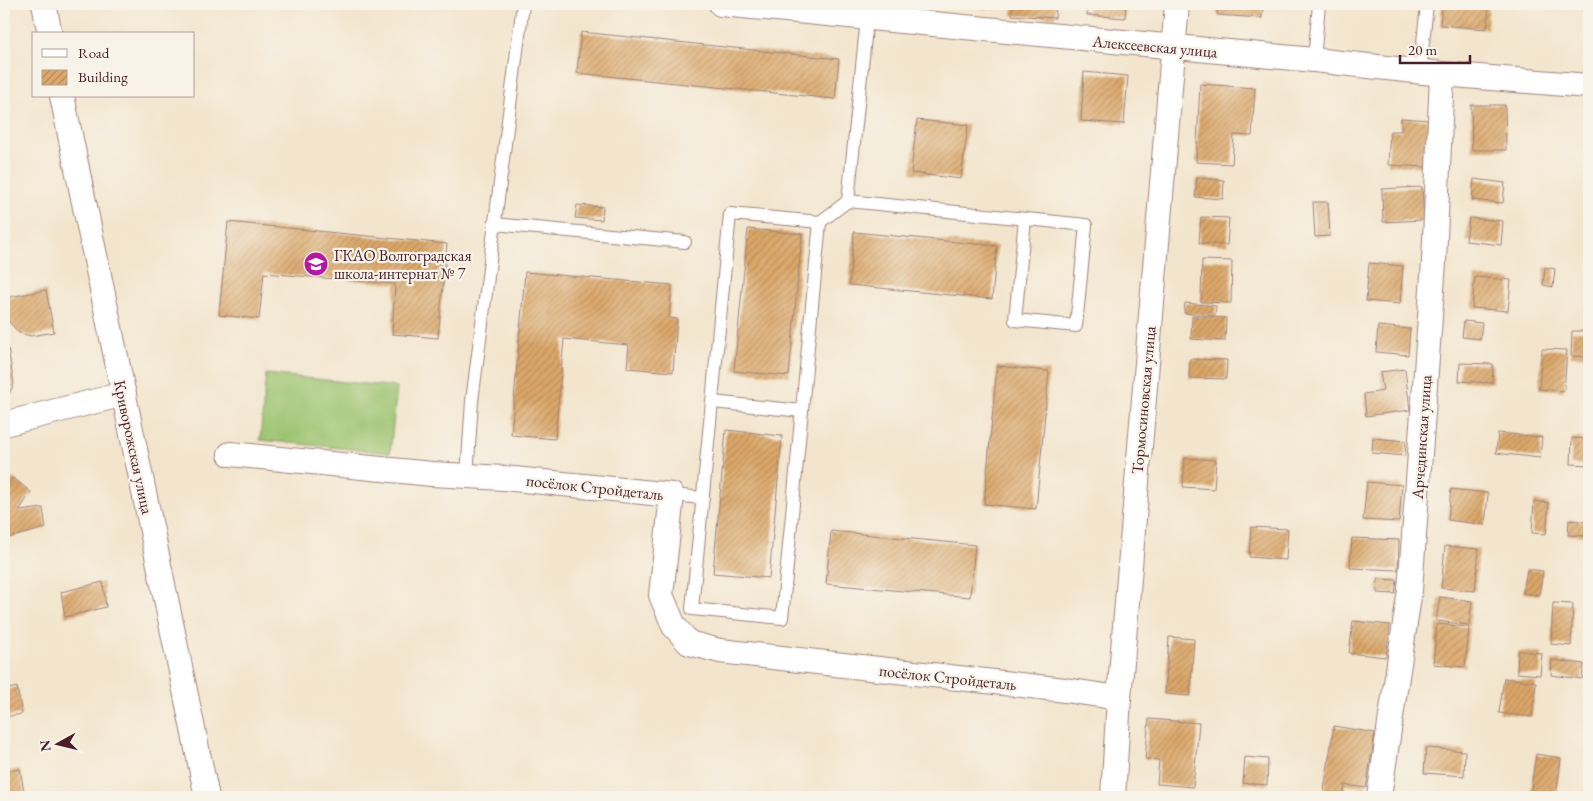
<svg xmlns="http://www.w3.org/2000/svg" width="1593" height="801" viewBox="0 0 1593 801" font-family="'EB Garamond',serif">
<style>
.garden{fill:#9bc36e;stroke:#72714c}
.building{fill:url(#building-hatch)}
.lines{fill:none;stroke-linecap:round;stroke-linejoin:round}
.service-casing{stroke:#9e827c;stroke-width:14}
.minor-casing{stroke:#9e827c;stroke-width:26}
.service{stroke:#fff;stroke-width:12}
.minor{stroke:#fff;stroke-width:24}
.labels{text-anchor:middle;stroke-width:4.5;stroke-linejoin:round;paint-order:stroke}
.street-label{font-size:16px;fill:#4a1f2b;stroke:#f7f3e8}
.poi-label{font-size:16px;fill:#4a1f2b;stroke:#f7f3e8;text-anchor:start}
</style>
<defs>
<pattern id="building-hatch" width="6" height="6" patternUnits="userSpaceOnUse" patternTransform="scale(1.25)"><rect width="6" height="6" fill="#dca86a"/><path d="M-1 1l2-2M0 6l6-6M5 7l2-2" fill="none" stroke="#b48857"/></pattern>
</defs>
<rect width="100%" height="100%" fill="#f7f3e8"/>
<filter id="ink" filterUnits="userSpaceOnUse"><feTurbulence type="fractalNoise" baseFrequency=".02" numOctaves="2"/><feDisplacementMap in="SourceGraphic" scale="10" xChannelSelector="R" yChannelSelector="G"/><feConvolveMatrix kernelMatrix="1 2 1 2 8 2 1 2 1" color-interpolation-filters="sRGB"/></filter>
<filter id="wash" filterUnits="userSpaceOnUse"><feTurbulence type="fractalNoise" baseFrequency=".0096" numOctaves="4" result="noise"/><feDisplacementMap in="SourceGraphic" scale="20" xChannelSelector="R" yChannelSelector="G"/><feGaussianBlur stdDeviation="1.12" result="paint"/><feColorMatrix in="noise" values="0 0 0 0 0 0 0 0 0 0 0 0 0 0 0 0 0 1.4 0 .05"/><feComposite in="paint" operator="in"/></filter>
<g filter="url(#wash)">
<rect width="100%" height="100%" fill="#f3e5cd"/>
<!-- garden -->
<path class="garden" d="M266,374L397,387L390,453L260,440Z"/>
<g id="blocks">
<!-- building -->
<g class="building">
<path d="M954,4H993V9L954,5Z"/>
<path d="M1013,4H1056L1055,18L1012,15Z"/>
<path d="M1088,4H1126L1125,18L1087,15Z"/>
<path d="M1218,4H1263L1262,18L1217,15Z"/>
<path d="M1442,4H1489L1487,29L1440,25Z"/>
<path d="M581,32L839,59L835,99L577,73Z"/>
<path d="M1084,72L1128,76L1124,124L1081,121Z"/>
<path d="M1200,84L1255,88L1252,136L1234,135L1232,164L1196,162Z"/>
<path d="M1471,105H1505L1506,150H1472Z"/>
<path d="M1401,118L1429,120L1426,167L1388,165L1390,131H1401Z"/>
<path d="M917,120L968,125L961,179L911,173Z"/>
<path d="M1197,178L1224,180L1223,199L1195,197Z"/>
<path d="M1474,179L1505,183L1503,203L1472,200Z"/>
<path d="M1422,187L1424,220L1383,222L1382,189Z"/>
<path d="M1313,202H1328L1330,236L1315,237Z"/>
<path d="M577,205L603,207L602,220L575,218Z"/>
<path d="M1201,217L1229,218L1227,245L1199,243Z"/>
<path d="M1469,218L1503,221L1501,245L1466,241Z"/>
<path d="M228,222L447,244L438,338L392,334L395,284L264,273L259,319L219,315Z"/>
<path d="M748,229L802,234L789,376L734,371Z"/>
<path d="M854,232L997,246L992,299L849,285Z"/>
<path d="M1202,260L1232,261L1231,303L1201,302Z"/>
<path d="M1369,263L1403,266L1400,304L1366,301Z"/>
<path d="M1545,267L1555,269L1553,287L1543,285Z"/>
<path d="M525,272L672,285L669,318L677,319L673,372L627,368L629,345L564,339L555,439L511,435Z"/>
<path d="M1475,277L1511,280L1508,311L1472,308Z"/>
<path d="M46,290L54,332L31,336L19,333L5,317L4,298Z"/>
<path d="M1185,303L1216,306L1215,316L1184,313Z"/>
<path d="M1192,316L1226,318L1225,341L1191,339Z"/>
<path d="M1464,321L1482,323L1480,339L1462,337Z"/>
<path d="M1378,326L1410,329L1408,355L1376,352Z"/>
<path d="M1572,331H1589V357L1571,356Z"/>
<path d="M7,342L14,384L9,394H4V343Z"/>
<path d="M1542,349L1567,350L1564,391L1539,389Z"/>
<path d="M1190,359L1227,360L1226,379L1189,378Z"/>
<path d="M1460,363L1493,364L1492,383L1459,381Z"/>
<path d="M997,366L1049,371L1036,509L984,504Z"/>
<path d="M1405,369L1410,410L1366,416L1364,394L1383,391L1380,372Z"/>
<path d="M726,430L782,436L769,578L713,573Z"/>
<path d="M1498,433L1542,437L1540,458L1496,453Z"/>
<path d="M1373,438L1406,441L1405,456L1372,453Z"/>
<path d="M1572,438L1589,439V465L1571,464Z"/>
<path d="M1185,458L1216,460L1214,489L1183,487Z"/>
<path d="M13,478L31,492L19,511L43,508L46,528L4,539V487H7Z"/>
<path d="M1367,482L1402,485L1399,522L1363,520Z"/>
<path d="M1451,489L1488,493L1485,525L1448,520Z"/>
<path d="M1534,501L1549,503L1546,534L1532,533Z"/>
<path d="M1569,520L1589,522V536L1568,535Z"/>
<path d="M1251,527L1288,529L1286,560L1249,557Z"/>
<path d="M831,531L975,545L970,597L826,584Z"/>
<path d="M1352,538L1399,540L1398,570L1350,568Z"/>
<path d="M1445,546L1479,549L1475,591L1441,588Z"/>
<path d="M1527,569L1543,571L1539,595L1523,593Z"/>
<path d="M1378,579L1397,580L1395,594L1377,593Z"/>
<path d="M103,582L106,607L65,617L61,592Z"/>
<path d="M1440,597L1472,601L1469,625L1436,621Z"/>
<path d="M1553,603L1573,604L1571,646L1551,644Z"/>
<path d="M1353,621L1390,625L1386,657L1349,653Z"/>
<path d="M1437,624L1469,627L1465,667L1433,664Z"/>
<path d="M1169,637L1194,639L1190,696L1165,694Z"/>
<path d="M1518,651L1542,653L1540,675L1517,673Z"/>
<path d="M1552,660L1584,664L1582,679L1551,675Z"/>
<path d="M1504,678L1536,682L1532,717L1499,713Z"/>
<path d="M17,687L22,714L4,717V690Z"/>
<path d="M1149,719L1199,723L1193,787L1157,784L1159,760L1145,759Z"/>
<path d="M1334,726L1375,733L1366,788L1345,785L1343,797H1323Z"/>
<path d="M1426,748L1465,751L1464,776L1424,773Z"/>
<path d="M1536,754L1561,758L1556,797L1530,796Z"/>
<path d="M1245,757L1268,759L1267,785L1243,783Z"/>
<path d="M20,769L25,797H4V772Z"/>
</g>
</g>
</g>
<g filter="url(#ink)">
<use href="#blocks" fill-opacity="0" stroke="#9e827c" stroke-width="1"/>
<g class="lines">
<defs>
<g id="service">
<path d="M1314,60L1319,4"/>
<path d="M1420,72L1427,4"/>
<path d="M848,201L1086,225L1076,326L1015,320L1025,219"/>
<path d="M730,214L820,222L782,618L692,609Z"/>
<path d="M820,222L848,201L867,18"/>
<path d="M494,224L685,242"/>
<path d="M712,402L802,411"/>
<path d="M467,476L472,401L523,4"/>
<path d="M672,495L703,498"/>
</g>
<g id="minor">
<path d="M44,4L50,34"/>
<path d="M721,4L1314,60L1442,74L1589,86"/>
<path d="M62,96L207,797"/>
<path d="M4,424L124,394"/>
<path d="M230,454L432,474L504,478L672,495L661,595L674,626L689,643L720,651L1065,690L1119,698"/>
<path d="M1113,797L1119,698L1177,4"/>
<path d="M1379,797L1410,590L1434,262L1442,74"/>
</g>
</defs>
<!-- service casing -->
<use href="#service" class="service-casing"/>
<!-- minor casing -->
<use href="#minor" class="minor-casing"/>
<!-- service -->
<use href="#service" class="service"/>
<!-- minor -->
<use href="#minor" class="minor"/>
</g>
</g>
<!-- icons -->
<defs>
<symbol id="school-disc" viewBox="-11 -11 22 22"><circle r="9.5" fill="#b5179e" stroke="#f7f3e8"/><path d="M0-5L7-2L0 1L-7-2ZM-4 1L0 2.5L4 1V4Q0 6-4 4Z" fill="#fff"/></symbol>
</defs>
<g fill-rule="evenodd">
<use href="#school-disc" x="302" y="250" width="28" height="28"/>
</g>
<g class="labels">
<!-- street labels -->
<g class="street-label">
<text transform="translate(1155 46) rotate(5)" y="6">Алексеевская улица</text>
<text transform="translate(1143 400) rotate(-85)" y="6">Тормосиновская улица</text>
<text transform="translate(1421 437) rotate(-86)" y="6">Арчединская улица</text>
<text transform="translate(134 447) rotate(78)" y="6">Криворожская улица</text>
<text transform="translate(595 487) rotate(6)" y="6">посёлок Стройдеталь</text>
<text transform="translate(948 677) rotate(6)" y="6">посёлок Стройдеталь</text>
</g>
<!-- poi labels -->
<g class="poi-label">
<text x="334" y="261">ГКАО Волгоградская<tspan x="334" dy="18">школа-интернат № 7</tspan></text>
</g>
</g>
<!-- margin -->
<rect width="1593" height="801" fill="none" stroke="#f7f3e8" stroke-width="20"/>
<!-- legend -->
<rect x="32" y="32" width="162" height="65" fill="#f7f3e8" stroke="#b29e9c"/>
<rect x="42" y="49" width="25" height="8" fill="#ffffff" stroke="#b29e9c"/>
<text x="78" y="58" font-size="15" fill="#4a1f2b">Road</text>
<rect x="42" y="70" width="25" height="15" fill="url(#building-hatch)" stroke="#b29e9c"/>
<text x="78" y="82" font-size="15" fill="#4a1f2b">Building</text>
<!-- north arrow -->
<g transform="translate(58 744) rotate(262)" stroke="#f7f3e8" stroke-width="4" paint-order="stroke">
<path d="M0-4L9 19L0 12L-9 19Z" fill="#4a1f2b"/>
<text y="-8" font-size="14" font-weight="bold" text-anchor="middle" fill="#4a1f2b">N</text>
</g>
<!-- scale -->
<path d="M1400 55v8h70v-8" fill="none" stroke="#4a1f2b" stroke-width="2.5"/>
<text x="1408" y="55" font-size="15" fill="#4a1f2b" stroke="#f7f3e8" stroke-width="4" paint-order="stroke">20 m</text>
</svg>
